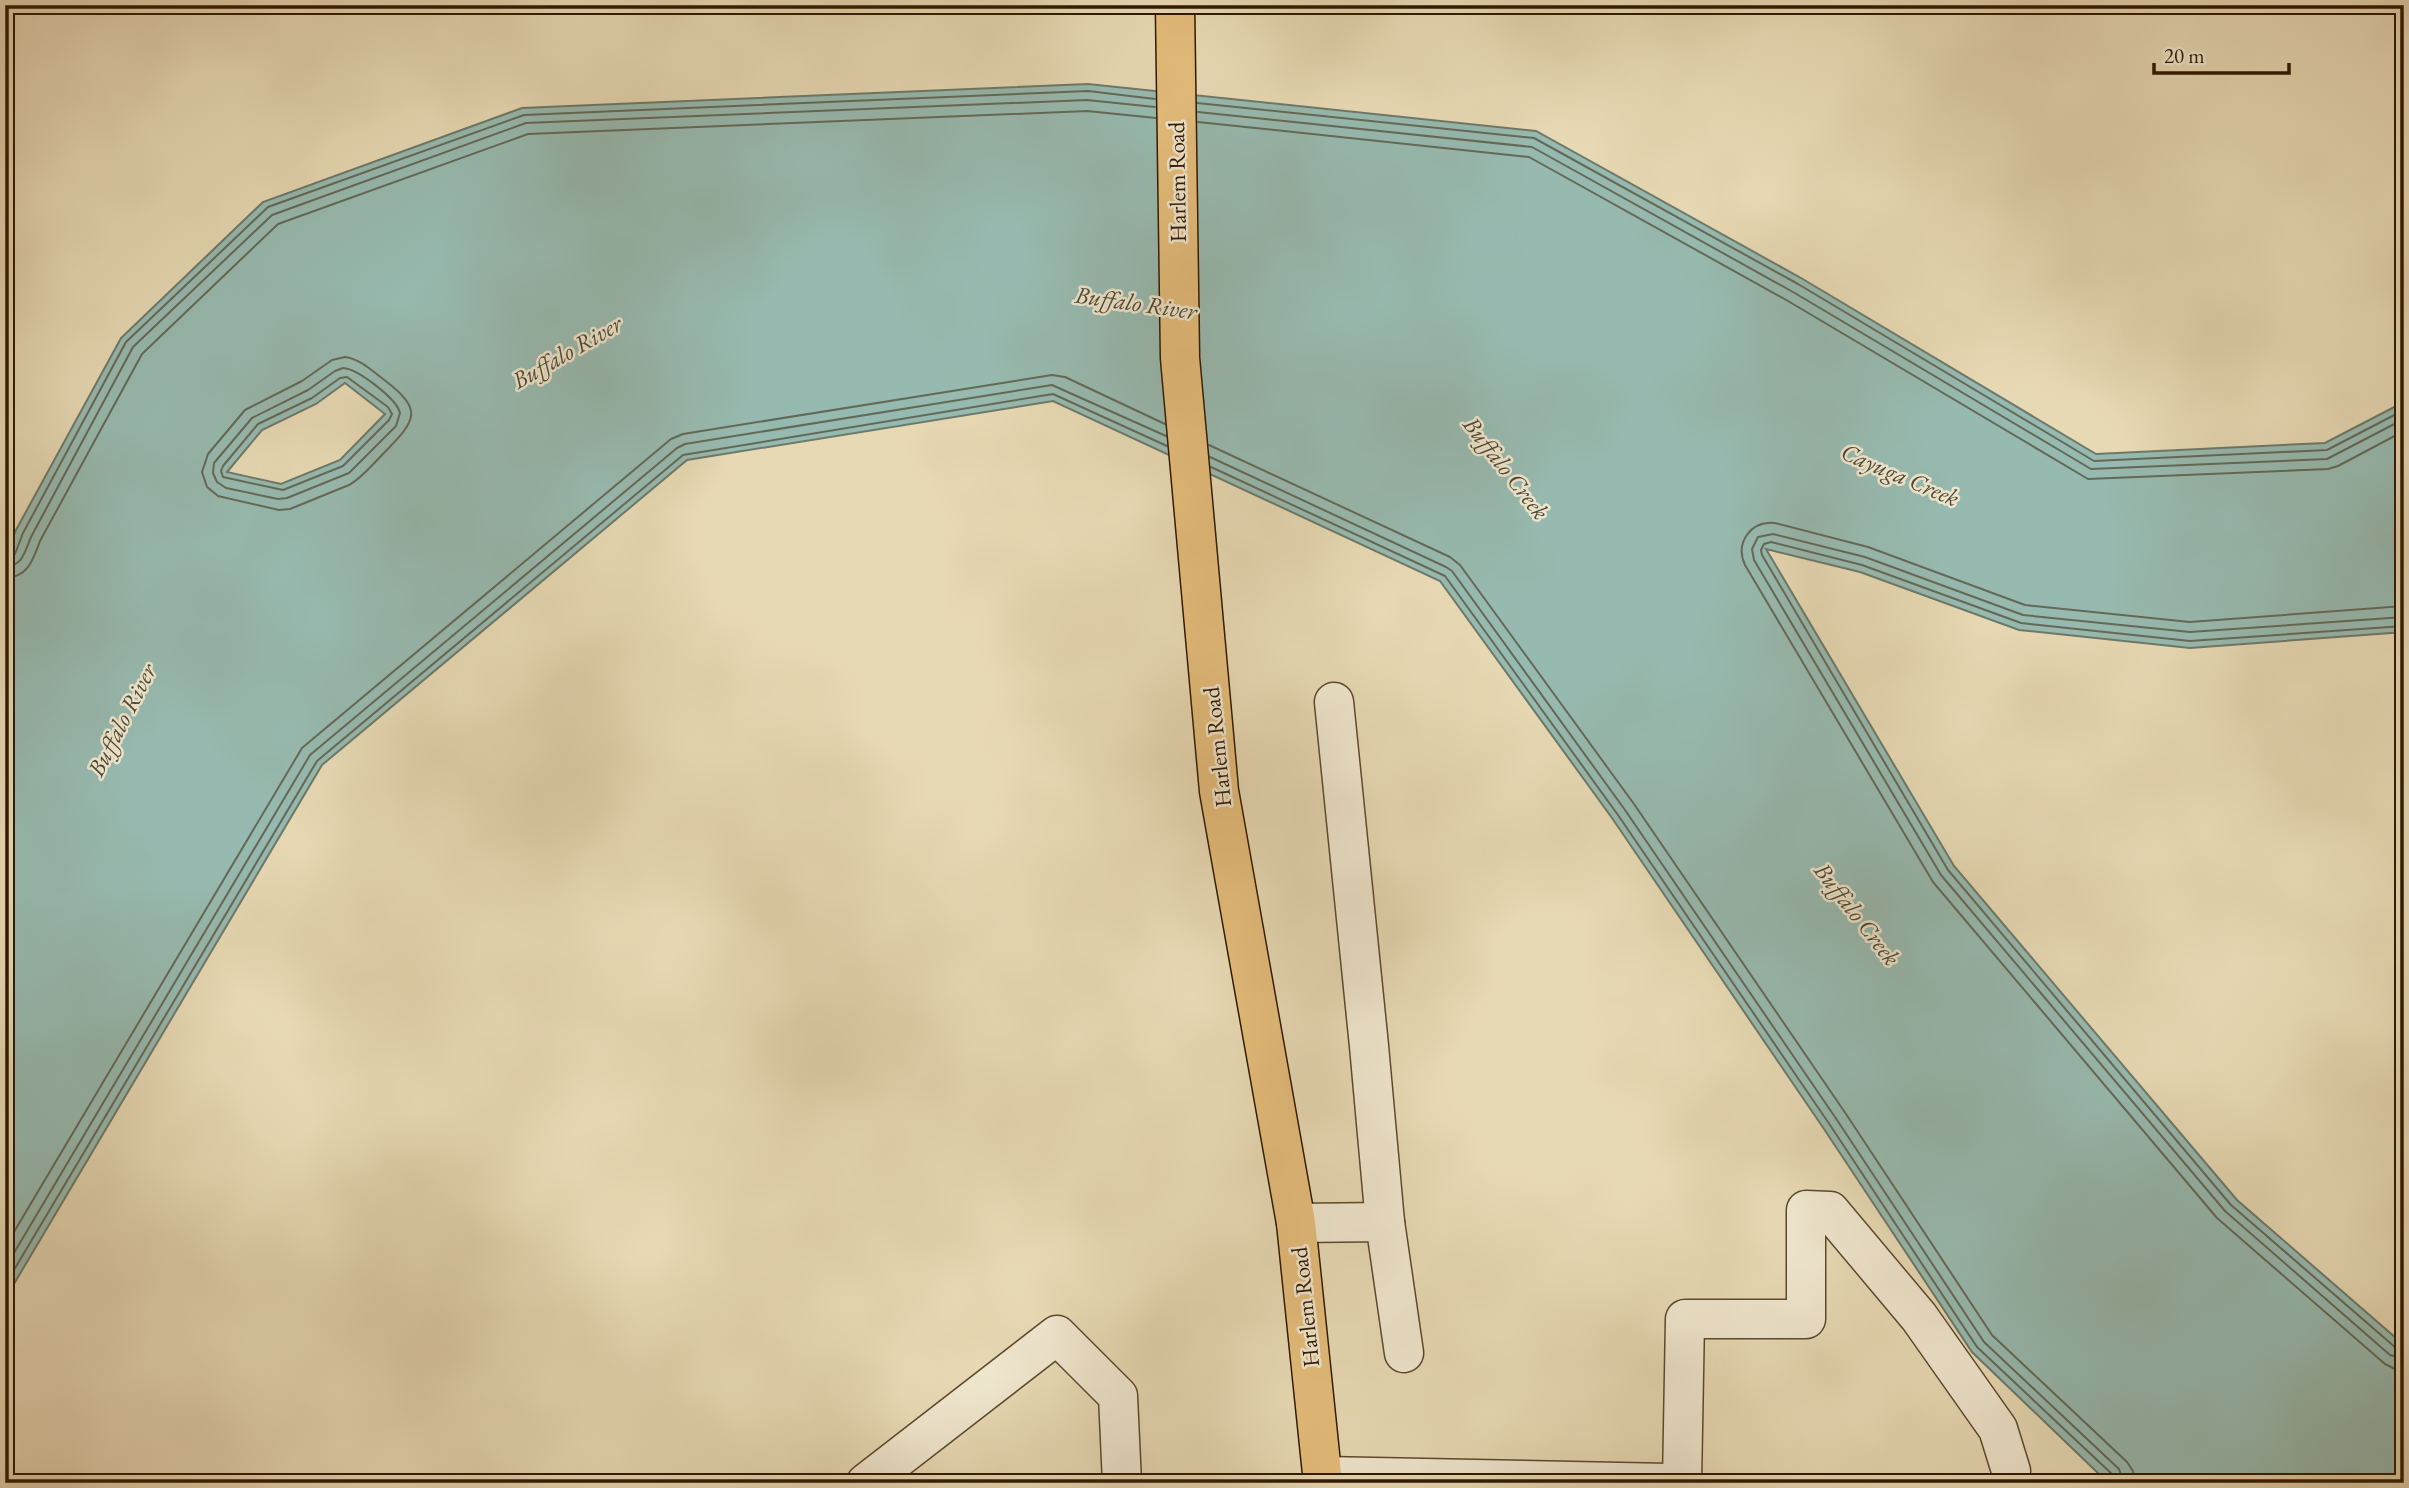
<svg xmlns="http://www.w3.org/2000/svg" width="2409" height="1488" viewBox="0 0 2409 1488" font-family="'EB Garamond',serif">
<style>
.water{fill:#97bab0;stroke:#6d796a;stroke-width:2;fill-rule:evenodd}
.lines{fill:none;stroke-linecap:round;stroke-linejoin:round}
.shore{stroke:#636958;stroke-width:2}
.minor-casing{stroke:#5d482d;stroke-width:41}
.major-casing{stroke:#2f1800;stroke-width:41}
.minor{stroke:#efe6ce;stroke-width:38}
.major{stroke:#e4bc7a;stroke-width:38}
.labels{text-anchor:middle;stroke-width:5;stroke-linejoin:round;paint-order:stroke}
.street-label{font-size:23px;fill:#2f1800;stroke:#efe6ce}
.water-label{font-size:24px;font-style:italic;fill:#4e4935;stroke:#efe6ce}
</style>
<rect width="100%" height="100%" fill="#e7d9b4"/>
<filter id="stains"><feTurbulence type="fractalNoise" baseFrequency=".00286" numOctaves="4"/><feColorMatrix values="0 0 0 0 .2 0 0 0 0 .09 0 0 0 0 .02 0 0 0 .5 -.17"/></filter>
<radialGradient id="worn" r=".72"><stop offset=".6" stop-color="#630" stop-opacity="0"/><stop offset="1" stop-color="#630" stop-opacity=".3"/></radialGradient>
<!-- water -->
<path class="water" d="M1088,84L1536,131L1801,278L2096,454L2325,443L2404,402V632L2190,648L2019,630L1860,572L1766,549L1954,866L2237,1200L2404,1345V1483H2113L2101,1476L1972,1352L1824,1129L1612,818L1440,581L1053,401L687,460L322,765L5,1299V559L16,530L121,338L263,202L522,108ZM345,383L385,414L340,460L281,484L227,472L262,430L316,404Z"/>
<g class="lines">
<!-- shore -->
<g class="shore">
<path d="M1197,103L1534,138L1798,284L2094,461L2327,450L2404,410"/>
<path d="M1198,112L1532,147L1793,292L2091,469L2327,459L2404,419"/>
<path d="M1198,122L1529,157L1788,301L2088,479L2328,469L2338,466L2404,431"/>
<path d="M345,357C360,359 371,370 383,379C426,411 415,421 382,455C372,465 362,478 349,485L290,509L279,510L218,496L207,487L202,472L208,454L245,410L302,381L332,360Z"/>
<path d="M343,368C358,369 397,399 400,413L396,426L349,473L287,498L278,499L226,488L217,482L213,473L214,463L252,418L308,390L335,371Z"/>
<path d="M347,377L388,407L392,414L389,420L343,466L283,490L223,477L221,471L223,466L258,424L312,398L340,378Z"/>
<path d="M1209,445L1450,557L1460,565L1634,804L1846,1114L1992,1335L2127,1462L2133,1471L2135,1483"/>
<path d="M1210,457L1446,567L1452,571L1625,810L1837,1120L1984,1342L2119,1469L2124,1483"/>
<path d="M1211,467L1445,576L1618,815L1830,1125L1977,1347L2113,1475L2115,1483"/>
<path d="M5,558L15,554L23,533L126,342L268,207L524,115L1088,91L1155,99"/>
<path d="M5,567C23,566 25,551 31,537L133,347L272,215L526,123L1087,100L1155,107"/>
<path d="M5,578C28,577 33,560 40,541L142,354L278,224L528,134L1087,111L1156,118"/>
<path d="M2404,606L2190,622L2025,605L1868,547L1775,523C1750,521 1735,543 1745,565L1933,882L2217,1218L2385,1364L2395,1369H2404"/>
<path d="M2404,617L2190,632L2023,615L1865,557L1773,534L1758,537L1752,549L1754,560L1941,875L2225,1211L2390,1355L2404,1359"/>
<path d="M2404,626L2190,641L2021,623L1862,565L1771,542L1764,544L1761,550L1762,555L1948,870L2231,1205L2396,1348L2404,1350"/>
<path d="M5,1247L302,748L671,439L683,434L1052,375L1065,377L1165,424"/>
<path d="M5,1268L310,755L677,448L685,444L1052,385L1166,436"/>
<path d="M5,1285L317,761L683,455L1053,394L1167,446"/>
</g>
<defs>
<g id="minor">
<path d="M1334,702L1369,1046L1385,1222L1404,1353"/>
<path d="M1296,1223L1385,1222"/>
<path d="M1323,1476L1668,1483"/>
<path d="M866,1483L1057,1335L1118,1396L1122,1483"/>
<path d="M1682,1483L1685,1319H1806V1210L1830,1211L1919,1317L1998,1429L2011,1471L2010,1483"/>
</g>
<path id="major" d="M1175,5L1180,358L1219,791L1296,1223L1323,1483"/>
</defs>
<!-- minor casing -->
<use href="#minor" class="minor-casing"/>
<!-- major casing -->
<use href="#major" class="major-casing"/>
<!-- minor -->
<use href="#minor" class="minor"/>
<!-- major -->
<use href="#major" class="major"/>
</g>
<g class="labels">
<!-- street labels -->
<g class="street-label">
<text transform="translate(1177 182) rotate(-91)" y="8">Harlem Road</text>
<text transform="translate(1217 747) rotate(-96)" y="8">Harlem Road</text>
<text transform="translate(1305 1307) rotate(-96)" y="8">Harlem Road</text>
</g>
<!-- water labels -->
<g class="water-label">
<text transform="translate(1136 303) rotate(8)" y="8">Buffalo River</text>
<text transform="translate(567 352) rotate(-30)" y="8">Buffalo River</text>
<text transform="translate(1506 468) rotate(52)" y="8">Buffalo Creek</text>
<text transform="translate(1900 475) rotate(23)" y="8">Cayuga Creek</text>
<text transform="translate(122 720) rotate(-63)" y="8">Buffalo River</text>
<text transform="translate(1857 914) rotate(52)" y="8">Buffalo Creek</text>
</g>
</g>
<!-- margin -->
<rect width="2409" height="1488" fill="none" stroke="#e7d9b4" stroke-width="28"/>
<rect x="7" y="7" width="2395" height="1474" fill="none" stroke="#2f1800" stroke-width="3.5"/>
<rect x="14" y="14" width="2381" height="1460" fill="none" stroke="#2f1800" stroke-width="2"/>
<!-- scale -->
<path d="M2154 63v10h135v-10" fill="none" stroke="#2f1800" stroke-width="3.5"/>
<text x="2164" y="63" font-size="21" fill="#2f1800" stroke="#efe6ce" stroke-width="5" paint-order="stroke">20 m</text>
<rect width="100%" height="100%" filter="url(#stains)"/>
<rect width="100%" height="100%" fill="url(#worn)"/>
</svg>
